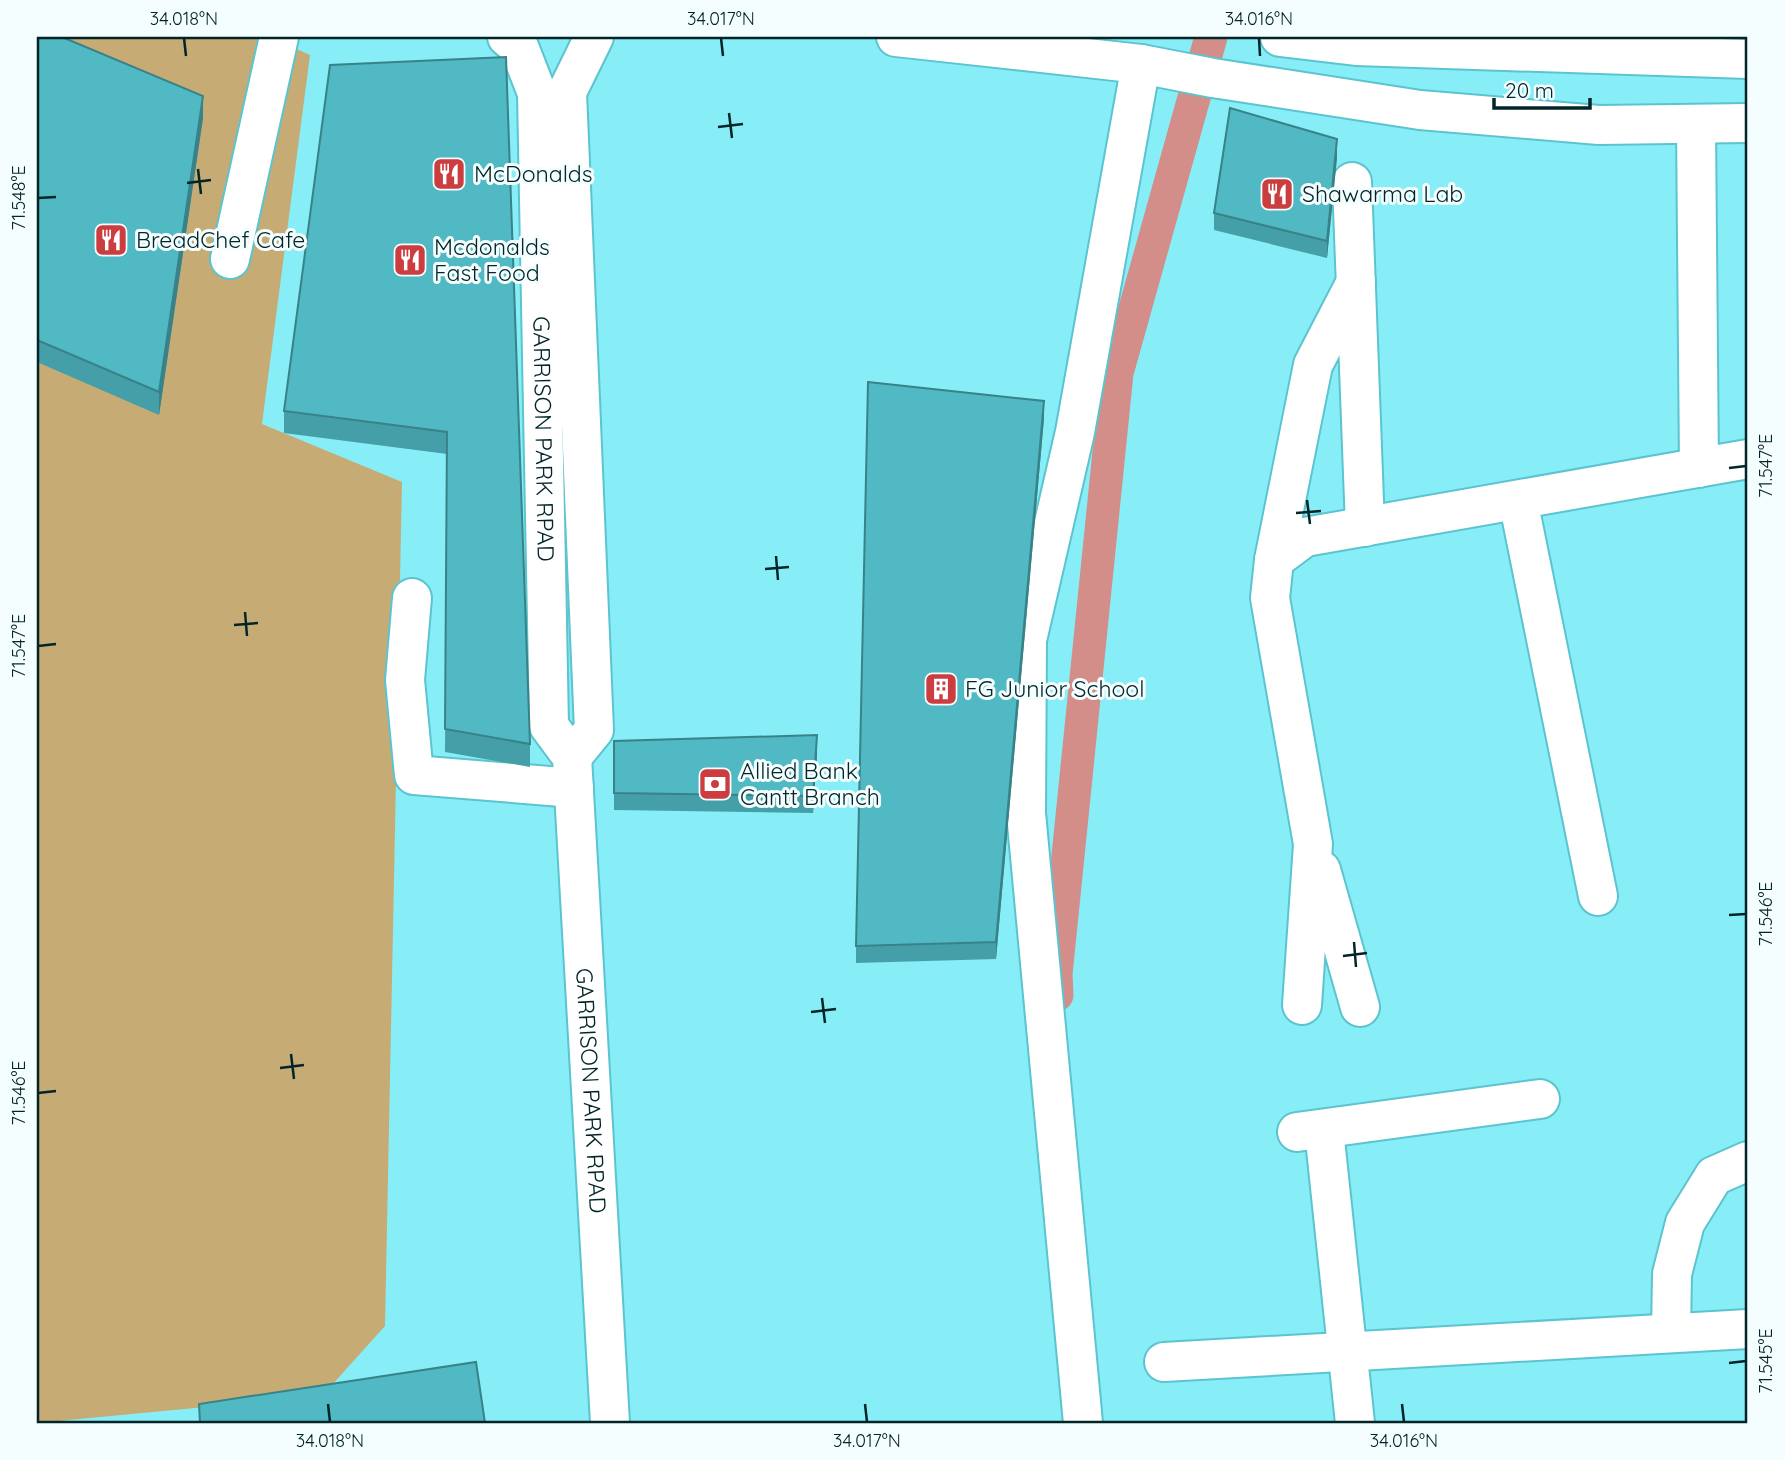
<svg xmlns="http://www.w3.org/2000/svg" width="1785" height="1460" viewBox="0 0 1785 1460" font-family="Quicksand,sans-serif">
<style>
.park{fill:#c7ab75}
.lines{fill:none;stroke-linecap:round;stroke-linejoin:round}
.canal{stroke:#d38e89;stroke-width:33}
.minor-casing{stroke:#5cc4ce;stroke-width:42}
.minor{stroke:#fff;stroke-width:38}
.wall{fill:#459fa8}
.shaded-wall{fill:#388288}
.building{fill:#50b9c3;stroke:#388288;stroke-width:2}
.ticks{fill:none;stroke:#032528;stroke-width:2.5}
.labels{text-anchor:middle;stroke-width:6;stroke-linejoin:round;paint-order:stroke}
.poi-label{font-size:23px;fill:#032528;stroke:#f5feff;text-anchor:start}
.street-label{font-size:23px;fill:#032528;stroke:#f5feff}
.neatline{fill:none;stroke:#032528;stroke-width:2.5}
.ticks-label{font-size:18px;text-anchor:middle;fill:#032528}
</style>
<rect width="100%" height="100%" fill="#87eef8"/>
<!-- park -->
<path class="park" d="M37,37H270L310,55L262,424L402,482L385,1326L322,1396L37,1423Z"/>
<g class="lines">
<!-- canal -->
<path class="canal" d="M1057,995L1056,974L1117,373L1211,37"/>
<defs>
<g id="minor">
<path id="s1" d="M507,37L519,47L537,93L549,726L572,757L610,1423"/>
<path d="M896,37L1141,64L1213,78L1420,110L1599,125L1748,123"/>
<path d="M1280,37L1356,46L1748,59"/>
<path d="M1696,124L1699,468"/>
<path d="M1352,182L1365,527"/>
<path d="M230,259L279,37"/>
<path d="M1518,500L1598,896"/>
<path d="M1274,560L1305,537L1748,459"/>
<path d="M412,598L405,680L414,775L574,788"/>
<path d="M572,757L594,730L567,92L594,37"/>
<path d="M1321,870L1360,1007"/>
<path d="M1302,1005L1313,844L1270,598L1274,560L1313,365L1356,282"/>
<path d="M1324,1130L1355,1423"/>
<path d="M1297,1132L1540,1099"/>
<path d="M1671,1333L1672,1274L1685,1223L1714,1176L1748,1161"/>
<path d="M1164,1362L1748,1329"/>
<path d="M1083,1423L1026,813L1027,640L1075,432L1141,64"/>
</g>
</defs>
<!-- minor casing -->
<use href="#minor" class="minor-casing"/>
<!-- minor -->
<use href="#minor" class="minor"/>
</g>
<!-- wall -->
<g class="wall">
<path d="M37,37L203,118L159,415L37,362Z"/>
<path d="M506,57L530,744V767L445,752L447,454L284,433V411Z"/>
<path d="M1337,157L1327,258L1214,230V213Z"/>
<path d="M1044,418L996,959L856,963V946Z"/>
<path d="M614,741L817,753L813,813L614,810Z"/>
</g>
<!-- shaded-wall -->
<g class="shaded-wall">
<path d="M203,96V118L159,415V392Z"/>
<path d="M1337,139V157L1327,258V241Z"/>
<path d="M1044,401V418L996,959V942Z"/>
<path d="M817,735V753L813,813V796Z"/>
</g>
<!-- building -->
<g class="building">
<path d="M37,37H62L203,96L159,392L37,340Z"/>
<path d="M506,57L530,744L445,729L447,432L284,411L330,65Z"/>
<path d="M1230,108L1337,139L1327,241L1214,213Z"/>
<path d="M868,382L1044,401L996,942L856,946Z"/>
<path d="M817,735L813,796L614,793V741Z"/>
<path d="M476,1362L485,1423H200L199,1404Z"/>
</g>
<!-- ticks -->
<path class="ticks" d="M184,38L186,56M721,38L723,56M1259,38L1260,56M729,113L732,138M718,127L743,124M198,169L201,194M187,183L211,180M38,198L56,197M1729,468L1746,466M1307,500L1310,524M1296,513L1321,511M776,556L778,580M765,569L789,567M245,612L247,636M234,625L258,623M38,646L56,644M1729,915L1746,914M1354,942L1356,967M1343,956L1367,953M822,998L825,1023M811,1012L836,1009M291,1054L294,1079M280,1068L304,1065M38,1093L56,1091M1729,1363L1746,1361M328,1404L330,1422M865,1404L867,1422M1402,1404L1404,1422"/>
<!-- icons -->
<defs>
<symbol id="restaurant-square" viewBox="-11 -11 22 22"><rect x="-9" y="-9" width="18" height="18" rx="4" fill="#cc3d40" stroke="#f5feff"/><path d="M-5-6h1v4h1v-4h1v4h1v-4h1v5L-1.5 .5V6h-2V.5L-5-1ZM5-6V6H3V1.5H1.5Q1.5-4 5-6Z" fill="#fff"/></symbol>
<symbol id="building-square" viewBox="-11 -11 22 22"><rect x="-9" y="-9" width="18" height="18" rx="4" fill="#cc3d40" stroke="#f5feff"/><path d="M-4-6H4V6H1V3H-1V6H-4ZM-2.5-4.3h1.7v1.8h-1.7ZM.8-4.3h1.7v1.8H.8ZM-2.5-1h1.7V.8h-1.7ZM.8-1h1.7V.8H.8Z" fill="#fff"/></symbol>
<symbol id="bank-square" viewBox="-11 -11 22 22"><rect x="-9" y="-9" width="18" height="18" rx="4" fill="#cc3d40" stroke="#f5feff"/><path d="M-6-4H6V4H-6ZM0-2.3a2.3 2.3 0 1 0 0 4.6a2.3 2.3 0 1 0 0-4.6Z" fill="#fff"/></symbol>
</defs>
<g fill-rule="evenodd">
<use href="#restaurant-square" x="430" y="155" width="38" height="38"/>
<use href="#restaurant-square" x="1258" y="175" width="38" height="38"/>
<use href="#restaurant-square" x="92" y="221" width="38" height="38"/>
<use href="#restaurant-square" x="391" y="241" width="38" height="38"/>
<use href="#building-square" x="922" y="670" width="38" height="38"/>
<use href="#bank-square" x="696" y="765" width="38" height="38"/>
</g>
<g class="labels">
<!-- poi labels -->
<g class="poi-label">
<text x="474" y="182">McDonalds</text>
<text x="1302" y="202">Shawarma Lab</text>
<text x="136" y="248">BreadChef Cafe</text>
<text x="434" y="255">Mcdonalds<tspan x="434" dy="26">Fast Food</tspan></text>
<text x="965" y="697">FG Junior School</text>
<text x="740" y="779">Allied Bank<tspan x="740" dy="26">Cantt Branch</tspan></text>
</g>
<!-- street labels -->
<g class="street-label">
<text dy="8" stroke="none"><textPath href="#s1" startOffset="411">GARRISON PARK RPAD</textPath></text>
<text dy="8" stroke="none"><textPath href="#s1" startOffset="1071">GARRISON PARK RPAD</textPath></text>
</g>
</g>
<!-- border -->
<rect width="1785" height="1460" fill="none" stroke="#f5feff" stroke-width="77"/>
<!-- scale -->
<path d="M1494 98v10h96v-10" fill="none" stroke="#032528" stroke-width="3.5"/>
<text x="1505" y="98" font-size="21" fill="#032528" stroke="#f5feff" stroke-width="5" paint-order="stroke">20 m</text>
<rect x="38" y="38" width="1708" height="1384" class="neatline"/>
<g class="ticks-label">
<text x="184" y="25">34.018°N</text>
<text x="721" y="25">34.017°N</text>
<text x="1259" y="25">34.016°N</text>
<text transform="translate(19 198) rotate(-90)" y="6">71.548°E</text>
<text transform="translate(1766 466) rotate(-90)" y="6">71.547°E</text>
<text transform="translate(19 646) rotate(-90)" y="6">71.547°E</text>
<text transform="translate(1766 914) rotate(-90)" y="6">71.546°E</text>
<text transform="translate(19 1093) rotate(-90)" y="6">71.546°E</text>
<text transform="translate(1766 1361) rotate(-90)" y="6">71.545°E</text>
<text x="330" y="1447">34.018°N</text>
<text x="867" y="1447">34.017°N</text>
<text x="1404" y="1447">34.016°N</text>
</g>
</svg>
